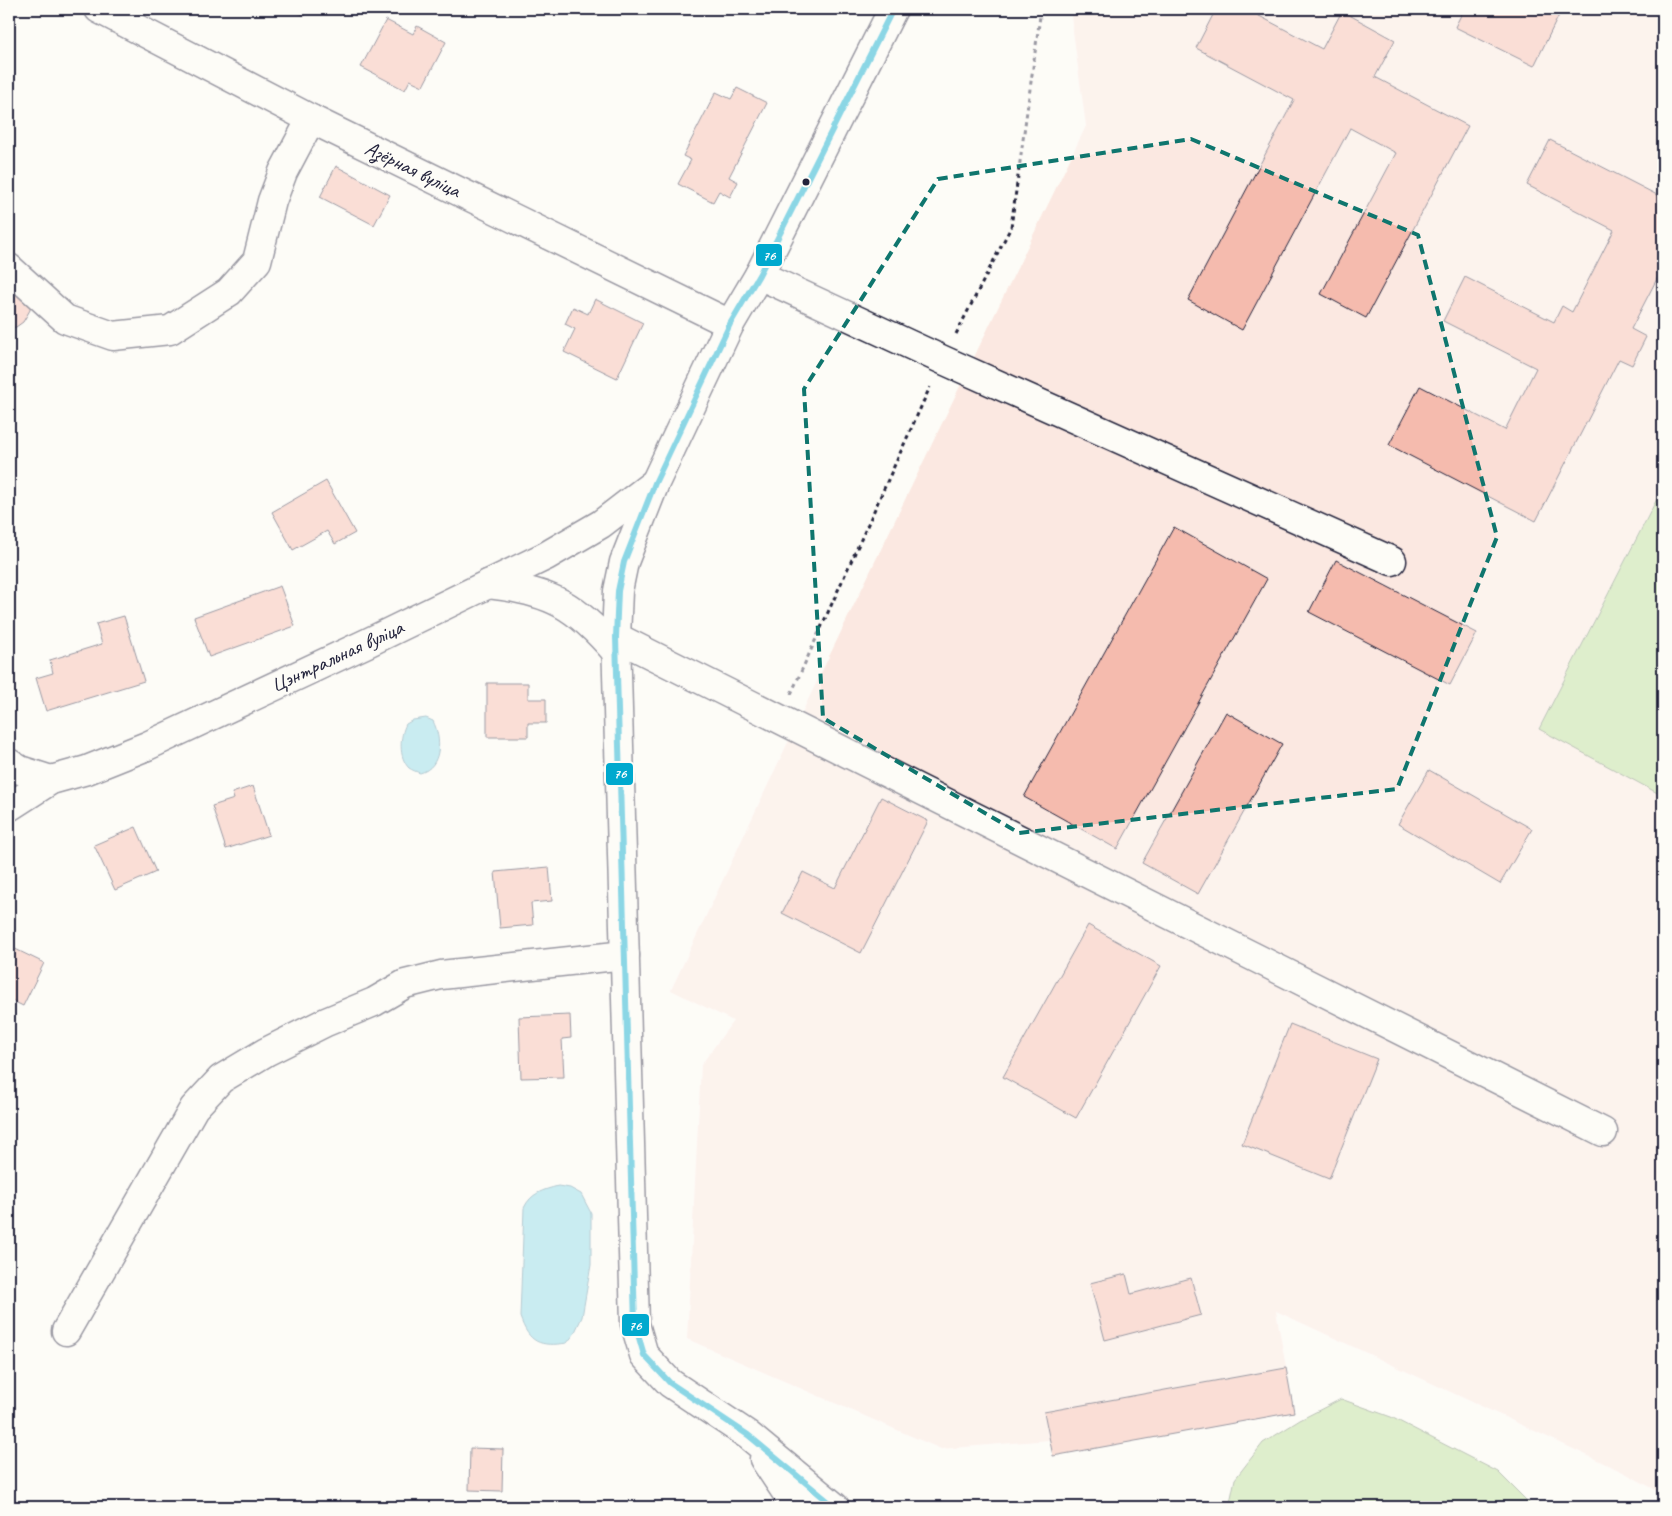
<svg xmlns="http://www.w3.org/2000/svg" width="1672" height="1516" viewBox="0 0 1672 1516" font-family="Caveat,sans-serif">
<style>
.built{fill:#fbe8e1}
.green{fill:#b9dd98;stroke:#6e806a}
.water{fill:#8bd9e9;stroke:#6190a3}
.building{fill:#f5bbae;stroke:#22223b}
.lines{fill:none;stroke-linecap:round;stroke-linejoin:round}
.minor-casing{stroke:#22223b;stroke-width:31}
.path{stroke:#22223b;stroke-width:3;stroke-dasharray:4 4;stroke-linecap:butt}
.minor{stroke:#fdfcf7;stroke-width:28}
.bus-1-casing{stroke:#fdfcf7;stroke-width:10}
.bus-1{stroke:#00a9ce;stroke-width:6}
.marked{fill:none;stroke:#0f766e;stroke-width:4;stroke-dasharray:10 6;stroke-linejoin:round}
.bus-dot{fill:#22223b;stroke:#fdfcf7;stroke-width:2}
.labels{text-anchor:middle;stroke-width:5;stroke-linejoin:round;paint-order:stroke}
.street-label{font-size:21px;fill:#22223b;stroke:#fdfcf7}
.line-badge{stroke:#fdfcf7;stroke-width:2}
.badge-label{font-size:14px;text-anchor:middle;font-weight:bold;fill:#fff}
</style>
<rect width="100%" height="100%" fill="#fdfcf7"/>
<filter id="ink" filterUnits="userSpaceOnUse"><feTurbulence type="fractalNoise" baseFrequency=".02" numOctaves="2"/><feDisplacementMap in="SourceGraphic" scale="10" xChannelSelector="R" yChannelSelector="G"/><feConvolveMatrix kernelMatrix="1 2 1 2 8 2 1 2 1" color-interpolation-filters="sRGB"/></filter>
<g filter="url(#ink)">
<!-- built -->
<path class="built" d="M1070,9H1663V486L1539,728L1663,796V1494L1625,1473L1276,1311L1294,1412L1053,1456L1049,1440L941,1449L687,1339L701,1065L733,1021L671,990L807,702L1086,126Z"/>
<!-- green -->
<g class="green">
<path d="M1663,487V796L1539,729Z"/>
<path d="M1341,1399L1391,1417L1498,1472L1533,1507H1229L1235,1479L1263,1443L1300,1420Z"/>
</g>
<!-- water -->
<g class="water">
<path d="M426,718L433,721C442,739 442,767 420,773C417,772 412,770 409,768C398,757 400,736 406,724L413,720Z"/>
<path d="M558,1186L570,1188L581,1194L591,1213V1265L582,1317L574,1334L567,1343C540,1347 529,1343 520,1317L524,1208C531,1193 543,1190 558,1186Z"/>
</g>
<!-- building -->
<g class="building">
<path d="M291,9H309L305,16Z"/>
<path d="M1216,9H1246L1322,49L1342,11L1395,40L1375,77L1468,126L1366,318L1321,294L1396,153L1350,128L1242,330L1188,300L1294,100L1196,48Z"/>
<path d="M1464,9H1562L1534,66L1455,27Z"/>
<path d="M386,20L413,34L417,26L446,42L423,86L410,80L405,90L361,67Z"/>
<path d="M737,88L767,103L729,177L738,182L730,197L719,191L713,202L678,184L691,160L683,156L716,92L731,99Z"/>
<path d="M1550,140L1663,198V267L1631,329L1646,337L1632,365L1619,359L1536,521L1389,445L1420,386L1505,430L1536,368L1443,321L1465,277L1554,322L1562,306L1572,312L1614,230L1527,185Z"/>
<path d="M336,166L390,195L374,225L320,197Z"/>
<path d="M9,280L31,302L30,310L23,322L16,327L9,328Z"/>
<path d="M595,299L643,323L617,378L564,352L575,329L565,324L573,307L588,314Z"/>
<path d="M326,481L355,533L335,544L327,531L293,550L272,512Z"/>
<path d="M1174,527L1267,579L1117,849L1024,797Z"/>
<path d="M1336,560L1477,633L1450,685L1309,612Z"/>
<path d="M280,586L295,626L209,657L194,617Z"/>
<path d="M124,616L144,681L46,711L36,678L53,673L50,660L102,644L96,624Z"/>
<path d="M487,683H528V699H546V723H528V737H487Z"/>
<path d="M1226,712L1282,744L1198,894L1142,863Z"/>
<path d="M1429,770L1532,829L1500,884L1398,824Z"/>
<path d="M253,786L269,835L226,849L212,806L234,799L232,793Z"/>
<path d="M881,797L928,821L861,953L782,913L803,872L835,888Z"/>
<path d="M136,827L156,872L115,890L94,845Z"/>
<path d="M549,867L552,901L531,903L533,925L500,928L495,872Z"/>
<path d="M1088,925L1161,966L1076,1118L1003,1077Z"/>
<path d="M9,946L44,963L23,1006L9,999Z"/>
<path d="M570,1015L571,1038L562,1039L564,1077L521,1078L519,1017Z"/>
<path d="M1290,1024L1377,1059L1329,1179L1242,1144Z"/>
<path d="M1126,1274L1131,1294L1191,1278L1201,1315L1105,1340L1090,1283Z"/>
<path d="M1286,1368L1294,1412L1053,1456L1044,1412Z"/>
<path d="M470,1448L503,1449L502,1491L469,1490Z"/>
</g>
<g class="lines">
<defs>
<g id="minor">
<path d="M99,9L311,119L730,324"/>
<path d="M9,268L65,319L113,336L170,330L229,292L257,261L272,201L283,172L311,119"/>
<path d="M759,275L943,360L1392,561"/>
<path d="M488,584C551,591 576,605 617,653"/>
<path d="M616,637L1603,1132"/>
<path d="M9,763L20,770L51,780"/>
<path d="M9,807L51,780L87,770L147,746L367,643L546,556L601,524L653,484"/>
<path d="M66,1331L194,1108L221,1079L266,1052L326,1022L374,1002L405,984L441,975L625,955"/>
<path d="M764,1459L796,1507"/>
<path d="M835,1507L748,1435L670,1383L644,1355L635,1324L616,637L618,591L624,562L655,483L730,324L759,275L893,9"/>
</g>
</defs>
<!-- minor casing -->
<use href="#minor" class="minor-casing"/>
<!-- path -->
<g class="path">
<path d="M956,334L1011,227L1041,9"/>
<path d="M791,694L930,387"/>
</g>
<!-- minor -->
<use href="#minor" class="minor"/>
<defs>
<path id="bus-1" d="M835,1507L748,1435L670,1383L644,1355L635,1324L616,637L618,591L624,562L655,483L730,324L759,275L893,9"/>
</defs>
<!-- bus-1 casing -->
<use href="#bus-1" class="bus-1-casing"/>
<!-- bus-1 -->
<use href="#bus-1" class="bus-1"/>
</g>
</g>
<!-- marked area -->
<path d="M0 0H1672V1516H0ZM1191,139L1418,235L1497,537L1397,789L1019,833L823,718L804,389L938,179Z" fill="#fdfcf7" fill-opacity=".55" fill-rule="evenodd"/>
<path class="marked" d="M1191,139L1418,235L1497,537L1397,789L1019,833L823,718L804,389L938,179Z"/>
<!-- markers -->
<circle class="bus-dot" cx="806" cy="182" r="4.5"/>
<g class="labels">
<!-- street labels -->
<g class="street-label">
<text transform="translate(413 169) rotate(26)" y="7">Азёрная вуліца</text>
<text transform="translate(337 656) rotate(-25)" y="7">Цэнтральная вуліца</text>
</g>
</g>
<g class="line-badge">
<rect x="755" y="243" width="28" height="24" rx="5" fill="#00a9ce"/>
<rect x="605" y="762" width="29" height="24" rx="5" fill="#00a9ce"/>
<rect x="621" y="1313" width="29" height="24" rx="5" fill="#00a9ce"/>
</g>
<g class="badge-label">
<text x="769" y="260">76</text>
<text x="620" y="778">76</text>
<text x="635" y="1330">76</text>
</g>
<!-- margin -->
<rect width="1672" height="1516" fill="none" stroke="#fdfcf7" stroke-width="30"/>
<rect x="15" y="15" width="1642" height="1486" fill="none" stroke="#22223b" stroke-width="2" filter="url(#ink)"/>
</svg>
